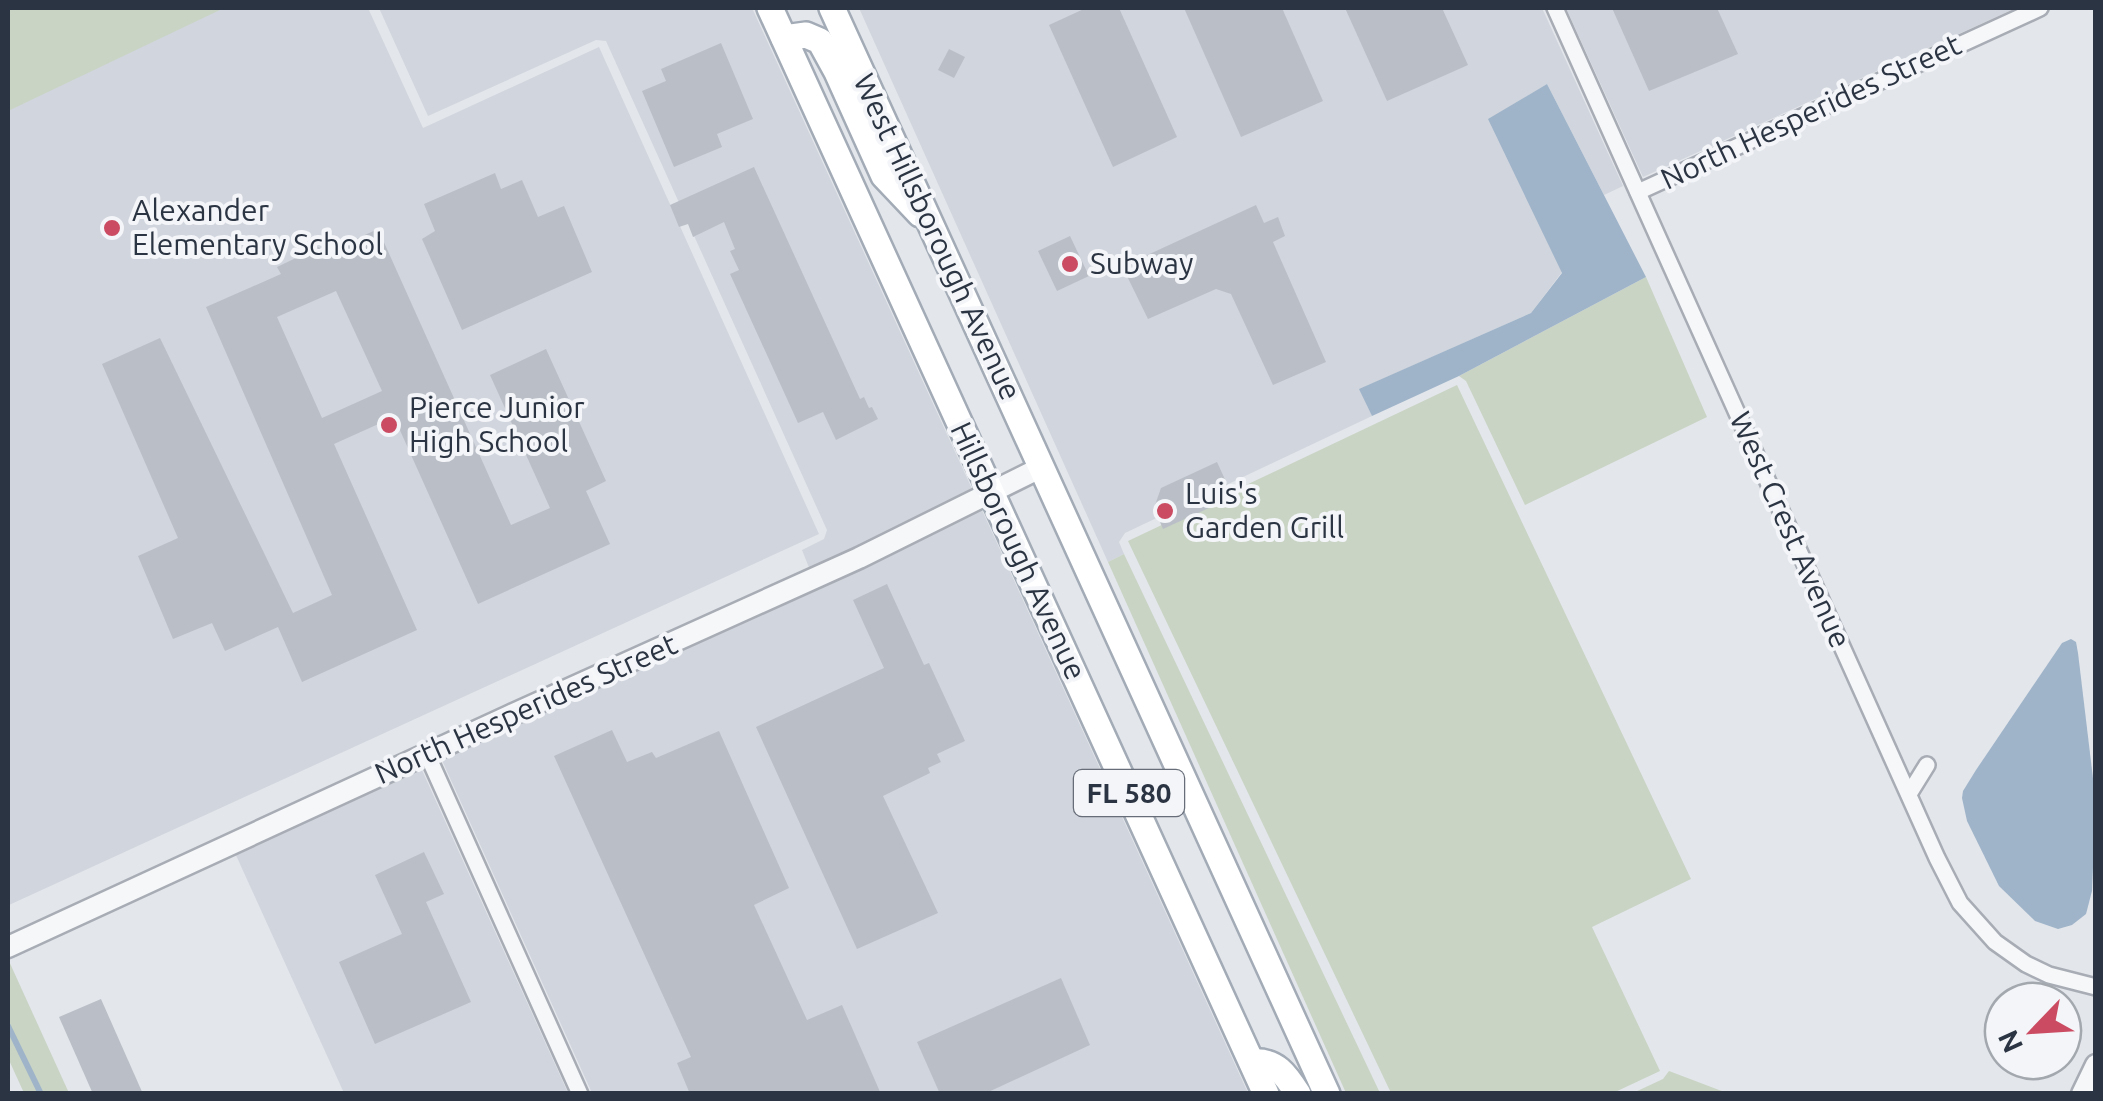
<svg xmlns="http://www.w3.org/2000/svg" width="2103" height="1101" viewBox="0 0 2103 1101" font-family="Ubuntu,sans-serif">
<style>
.built{fill:#d1d5dd}
.green{fill:#c9d4c4}
.water{fill:#9fb4c9}
.lines{fill:none;stroke-linecap:round;stroke-linejoin:round}
.stream{stroke:#9fb4c9;stroke-width:6}
.building{fill:#babfc7;fill-rule:evenodd}
.minor-casing{stroke:#a8adb5;stroke-width:20}
.tertiary-casing{stroke:#a8adb5;stroke-width:25}
.primary-casing{stroke:#a2abb6;stroke-width:30}
.minor{stroke:#f6f7f9;stroke-width:15}
.tertiary{stroke:#f6f7f9;stroke-width:20}
.primary{stroke:#fff;stroke-width:25}
.poi-dot{fill:#cb4c62;stroke:#f3f5f8;stroke-width:4}
.labels{text-anchor:middle;stroke-width:8;stroke-linejoin:round;paint-order:stroke}
.shield{fill:#f3f5f8;stroke:#676e79;stroke-width:2.5}
.shield-label{font-size:28px;font-weight:bold;fill:#2b3442}
.street-label{font-size:30px;fill:#2b3442;stroke:#f3f5f8}
.poi-label{font-size:30px;fill:#2b3442;stroke:#f3f5f8;text-anchor:start}
</style>
<rect width="100%" height="100%" fill="#e3e6eb"/>
<!-- built -->
<g class="built">
<path d="M8,8H368L423,128L599,47L819,534L9,905Z"/>
<path d="M379,8H752L973,491L810,570L802,550L824,539L827,530L606,41L596,40L428,116Z"/>
<path d="M859,8H1542L1623,186L1604,195L1547,84L1489,119L1562,272L1531,313L1360,389L1372,416L1125,533L1119,542L1124,554L1108,562Z"/>
<path d="M1566,8H2016L1643,177Z"/>
<path d="M981,508L1248,1093H592L441,758L863,567Z"/>
<path d="M421,768L568,1093H344L235,853Z"/>
</g>
<!-- green -->
<g class="green">
<path d="M8,8H224L8,111Z"/>
<path d="M1646,277L1707,417L1525,505L1466,381L1459,376Z"/>
<path d="M1457,385L1691,879L1592,927L1660,1071L1613,1093H1391L1128,541Z"/>
<path d="M1124,554L1380,1093H1346L1108,562Z"/>
<path d="M8,959L69,1093H24L8,1058Z"/>
<path d="M1669,1071L1727,1093H1633L1663,1079Z"/>
</g>
<!-- water -->
<g class="water">
<path d="M1547,84L1646,277L1459,376L1372,416L1359,389L1531,313L1562,273L1488,119Z"/>
<path d="M2071,639L2076,642L2078,653L2095,795V819L2092,891L2086,914L2072,925L2058,929L2035,921L1999,886L1967,821L1962,798L1963,791L1976,770L2062,643Z"/>
</g>
<g class="lines">
<!-- stream -->
<path class="stream" d="M8,1026L41,1094"/>
</g>
<!-- building -->
<g class="building">
<path d="M1086,8H1119L1177,137L1113,167L1049,25Z"/>
<path d="M1184,8H1282L1323,101L1241,137Z"/>
<path d="M1345,8H1442L1468,65L1387,101Z"/>
<path d="M1612,8H1717L1738,54L1649,91Z"/>
<path d="M721,43L753,119L717,134L722,147L674,167L642,91L666,81L661,69Z"/>
<path d="M949,49L965,57L954,78L938,70Z"/>
<path d="M754,167L860,399L864,397L869,408L872,407L878,419L836,440L823,412L798,423L730,274L739,270L730,251L735,249L724,222L693,237L688,224L679,227L670,205Z"/>
<path d="M495,173L501,189L522,180L538,217L564,206L592,272L462,330L422,239L435,231L424,204Z"/>
<path d="M1256,205L1264,223L1278,217L1285,236L1273,242L1326,362L1273,385L1231,294L1216,289L1148,319L1125,272L1132,269L1130,263Z"/>
<path d="M378,229L511,525L550,508L490,375L546,349L606,481L586,491L610,544L478,604L394,417L334,444L417,630L302,682L278,627L225,651L212,623L173,639L138,556L178,538L102,364L160,338L293,613L332,595L206,307L281,274L277,267L319,247L323,254ZM336,291L382,391L322,418L277,317Z"/>
<path d="M1070,236L1089,276L1057,291L1038,251Z"/>
<path d="M1217,462L1233,497L1163,529L1154,508L1161,488Z"/>
<path d="M887,584L924,665L929,663L965,741L937,754L941,762L928,768L930,773L883,796L938,913L857,949L756,727L884,668L853,600Z"/>
<path d="M612,730L627,762L652,752L656,758L719,731L789,888L754,905L807,1020L842,1005L881,1094H690L677,1063L691,1057L554,756Z"/>
<path d="M424,852L444,894L426,902L471,1002L375,1044L339,962L402,934L375,875Z"/>
<path d="M1061,978L1090,1045L984,1094H940L917,1042Z"/>
<path d="M101,999L143,1094H93L59,1017Z"/>
</g>
<g class="lines">
<defs>
<g id="minor">
<path d="M1555,8L1937,858L1960,903L1995,942L2026,964L2049,975L2096,987"/>
<path d="M1638,192L2040,8"/>
<path d="M427,754L580,1094"/>
<path d="M1909,794L1927,765"/>
</g>
<g id="tertiary">
<path d="M8,947L509,716L859,558L1042,467"/>
<path d="M2082,1094L2096,1065"/>
</g>
<g id="primary">
<path d="M770,8L1266,1094"/>
<path d="M832,8L1327,1094"/>
<path d="M784,38L806,35L820,41L837,72L884,176L920,214"/>
<path d="M1252,1062C1276,1060 1286,1075 1298,1094"/>
</g>
</defs>
<!-- minor casing -->
<use href="#minor" class="minor-casing"/>
<!-- tertiary casing -->
<use href="#tertiary" class="tertiary-casing"/>
<!-- primary casing -->
<use href="#primary" class="primary-casing"/>
<!-- minor -->
<use href="#minor" class="minor"/>
<!-- tertiary -->
<use href="#tertiary" class="tertiary"/>
<!-- primary -->
<use href="#primary" class="primary"/>
</g>
<!-- markers -->
<g class="poi-dot">
<circle cx="112" cy="228" r="10"/>
<circle cx="1070" cy="264" r="10"/>
<circle cx="389" cy="425" r="10"/>
<circle cx="1165" cy="511" r="10"/>
</g>
<g class="labels">
<!-- shield labels -->
<rect class="shield" x="1074" y="770" width="110" height="46" rx="8"/>
<g class="shield-label">
<text x="1129" y="803">FL 580</text>
</g>
<!-- street labels -->
<g class="street-label">
<text transform="translate(1811 112) rotate(-25)" y="10">North Hesperides Street</text>
<text transform="translate(937 237) rotate(65)" y="10">West Hillsborough Avenue</text>
<text transform="translate(1790 530) rotate(66)" y="10">West Crest Avenue</text>
<text transform="translate(1018 551) rotate(65)" y="10">Hillsborough Avenue</text>
<text transform="translate(526 709) rotate(-24)" y="10">North Hesperides Street</text>
</g>
<!-- poi labels -->
<g class="poi-label">
<text x="132" y="221">Alexander<tspan x="132" dy="34">Elementary School</tspan></text>
<text x="1090" y="274">Subway</text>
<text x="409" y="418">Pierce Junior<tspan x="409" dy="34">High School</tspan></text>
<text x="1185" y="504">Luis's<tspan x="1185" dy="34">Garden Grill</tspan></text>
</g>
</g>
<!-- border -->
<rect width="2103" height="1101" fill="none" stroke="#2b3442" stroke-width="20"/>
<!-- north arrow -->
<g transform="translate(2033 1031) rotate(245)"><circle r="48" fill="#f3f5f8" stroke="#a3a8af" stroke-width="2.5"/>
<path d="M0-8L18 38L0 25L-18 38Z" fill="#cb4c62"/>
<text y="-15" font-size="28" font-weight="bold" text-anchor="middle" fill="#2b3442">N</text>
</g>
</svg>
